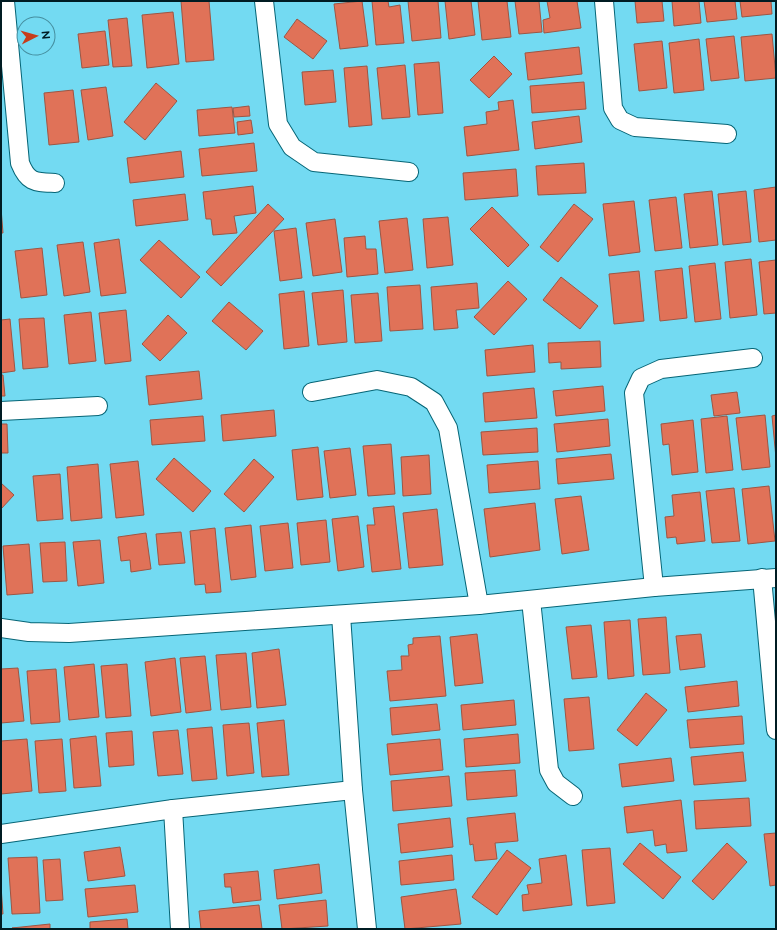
<svg xmlns="http://www.w3.org/2000/svg" width="777" height="930" viewBox="0 0 777 930" font-family="Raleway,sans-serif">
<style>
.building{fill:#e07258;stroke:#9e5543}
.lines{fill:none;stroke-linecap:round;stroke-linejoin:round}
.street-casing{stroke:#066576;stroke-width:20}
.street{stroke:#fff;stroke-width:18}
</style>
<rect width="100%" height="100%" fill="#73daf2"/>
<!-- building -->
<g class="building">
<path d="M181,1H209L214,60L186,62Z"/>
<path d="M362,1L368,46L340,49L334,4Z"/>
<path d="M372,1H388L389,7L400,5L404,43L376,45Z"/>
<path d="M408,1H438L441,38L412,41Z"/>
<path d="M445,1H471L475,35L449,39Z"/>
<path d="M478,1H507L511,37L482,40Z"/>
<path d="M515,1H539L542,32L519,34Z"/>
<path d="M547,1H577L581,28L544,33L543,20L550,18Z"/>
<path d="M635,1H662L664,21L637,23Z"/>
<path d="M672,1H699L701,23L674,26Z"/>
<path d="M704,1H735L737,19L707,22Z"/>
<path d="M740,1H771L772,14L742,17Z"/>
<path d="M173,12L179,64L147,68L142,15Z"/>
<path d="M127,18L132,66L113,67L108,20Z"/>
<path d="M297,19L327,41L313,59L284,37Z"/>
<path d="M105,31L109,65L82,68L78,34Z"/>
<path d="M772,34L776,78L745,81L741,37Z"/>
<path d="M734,36L739,78L711,81L706,39Z"/>
<path d="M699,39L704,90L674,93L669,43Z"/>
<path d="M662,41L667,88L639,91L634,44Z"/>
<path d="M579,47L582,74L528,80L525,53Z"/>
<path d="M494,56L512,74L489,98L470,80Z"/>
<path d="M439,62L443,113L418,115L414,64Z"/>
<path d="M405,65L410,117L382,119L377,68Z"/>
<path d="M367,66L372,125L349,127L344,68Z"/>
<path d="M333,70L336,102L305,105L302,72Z"/>
<path d="M584,82L586,109L532,113L530,86Z"/>
<path d="M156,83L177,101L145,140L124,122Z"/>
<path d="M106,87L113,136L88,140L81,90Z"/>
<path d="M73,90L79,142L49,145L44,93Z"/>
<path d="M513,100L519,150L467,156L464,127L487,124L486,112L499,110L498,102Z"/>
<path d="M249,106L250,116L234,117L233,108Z"/>
<path d="M232,107L235,133L199,136L197,110Z"/>
<path d="M579,116L582,142L535,149L532,122Z"/>
<path d="M251,120L253,133L238,135L237,122Z"/>
<path d="M254,143L257,171L202,176L199,149Z"/>
<path d="M181,151L184,177L130,183L127,158Z"/>
<path d="M584,163L586,193L538,195L536,166Z"/>
<path d="M516,169L518,196L465,200L463,173Z"/>
<path d="M253,186L256,213L234,216L237,233L213,235L211,219H206L203,192Z"/>
<path d="M776,187V240L759,242L754,190Z"/>
<path d="M712,191L718,245L690,248L684,194Z"/>
<path d="M746,191L751,242L723,245L718,194Z"/>
<path d="M185,194L188,220L136,226L133,200Z"/>
<path d="M676,197L682,248L655,251L649,200Z"/>
<path d="M634,201L640,252L609,256L603,204Z"/>
<path d="M268,204L284,219L221,286L206,272Z"/>
<path d="M574,204L593,219L558,262L540,247Z"/>
<path d="M492,207L529,245L508,267L470,229Z"/>
<path d="M1,208L3,233H1Z"/>
<path d="M448,217L453,265L427,268L423,219Z"/>
<path d="M407,218L413,270L385,273L379,221Z"/>
<path d="M335,219L342,272L313,276L306,223Z"/>
<path d="M296,228L302,278L280,281L274,231Z"/>
<path d="M365,236L366,249H376L378,274L347,277L344,238Z"/>
<path d="M119,239L126,293L101,296L94,243Z"/>
<path d="M159,240L200,277L181,298L140,260Z"/>
<path d="M83,242L90,292L64,296L57,245Z"/>
<path d="M42,248L47,295L21,298L15,251Z"/>
<path d="M751,259L757,315L730,318L725,262Z"/>
<path d="M776,260V313L764,314L759,262Z"/>
<path d="M715,263L721,319L695,322L689,266Z"/>
<path d="M682,268L687,318L660,321L655,271Z"/>
<path d="M639,271L644,321L614,324L609,274Z"/>
<path d="M561,277L598,306L580,329L543,300Z"/>
<path d="M508,281L527,299L494,335L474,317Z"/>
<path d="M477,283L479,308L456,310L458,328L434,330L431,287Z"/>
<path d="M420,285L423,329L390,331L387,287Z"/>
<path d="M343,290L347,342L318,345L312,293Z"/>
<path d="M304,291L309,346L284,349L279,294Z"/>
<path d="M378,293L382,341L355,343L351,295Z"/>
<path d="M229,302L263,331L246,350L212,321Z"/>
<path d="M126,310L131,361L105,364L99,313Z"/>
<path d="M91,312L96,361L69,364L64,315Z"/>
<path d="M168,315L187,333L160,361L142,344Z"/>
<path d="M44,318L48,367L23,369L19,319Z"/>
<path d="M10,319L15,371L1,373V320Z"/>
<path d="M600,341L601,367L561,369V362L549,363L548,343Z"/>
<path d="M533,345L535,372L487,376L485,350Z"/>
<path d="M199,371L202,399L149,405L146,376Z"/>
<path d="M1,375H3L5,396H1Z"/>
<path d="M603,386L605,411L556,416L553,391Z"/>
<path d="M534,388L537,418L485,422L483,393Z"/>
<path d="M737,392L740,413L714,416L711,395Z"/>
<path d="M274,410L276,436L223,441L221,415Z"/>
<path d="M765,415L770,467L742,470L736,418Z"/>
<path d="M776,415V458L772,416Z"/>
<path d="M203,416L205,441L152,445L150,420Z"/>
<path d="M727,416L733,470L706,473L701,419Z"/>
<path d="M608,419L610,446L557,452L554,424Z"/>
<path d="M693,420L698,472L672,475L669,444L663,445L661,424Z"/>
<path d="M1,424H7L8,453H1Z"/>
<path d="M537,428L538,452L483,455L481,432Z"/>
<path d="M391,444L395,494L368,496L363,446Z"/>
<path d="M318,447L323,497L297,500L292,450Z"/>
<path d="M350,448L356,495L330,498L324,451Z"/>
<path d="M611,454L614,479L558,484L556,459Z"/>
<path d="M429,455L431,494L403,496L401,457Z"/>
<path d="M174,458L211,491L193,512L156,479Z"/>
<path d="M254,459L274,477L244,512L224,494Z"/>
<path d="M138,461L144,515L116,518L110,464Z"/>
<path d="M538,461L540,489L489,493L487,465Z"/>
<path d="M98,464L102,518L71,521L67,467Z"/>
<path d="M60,474L63,519L37,521L33,476Z"/>
<path d="M1,483L14,495L1,509Z"/>
<path d="M769,486L775,541L748,544L742,489Z"/>
<path d="M734,488L740,541L712,543L706,491Z"/>
<path d="M700,492L705,541L677,544L676,537L667,538L665,517L674,516L672,495Z"/>
<path d="M581,496L589,550L562,554L555,499Z"/>
<path d="M535,503L540,550L490,557L484,509Z"/>
<path d="M394,506L401,569L372,572L367,525H375L373,508Z"/>
<path d="M437,509L443,565L409,568L403,513Z"/>
<path d="M358,516L364,567L338,571L332,519Z"/>
<path d="M326,520L330,562L301,565L297,523Z"/>
<path d="M288,523L293,568L265,571L260,526Z"/>
<path d="M251,525L256,577L231,580L225,528Z"/>
<path d="M215,528L221,592L206,593L205,584L195,585L190,531Z"/>
<path d="M181,532L185,563L159,565L156,534Z"/>
<path d="M146,533L151,569L131,572L130,560L121,561L118,537Z"/>
<path d="M100,540L104,583L78,586L73,542Z"/>
<path d="M65,542L67,581L43,582L40,543Z"/>
<path d="M29,544L33,593L7,595L3,546Z"/>
<path d="M666,617L670,673L643,675L638,619Z"/>
<path d="M630,620L634,676L608,679L604,622Z"/>
<path d="M591,625L597,677L572,679L566,627Z"/>
<path d="M477,634L483,683L455,686L450,637Z"/>
<path d="M701,634L705,667L680,670L676,636Z"/>
<path d="M440,636L446,696L390,701L387,671L402,670L401,656H409L408,645L413,644V638Z"/>
<path d="M279,649L286,705L257,708L252,653Z"/>
<path d="M246,653L251,707L221,710L216,655Z"/>
<path d="M205,656L211,710L186,713L180,658Z"/>
<path d="M175,658L181,712L151,716L145,662Z"/>
<path d="M94,664L99,717L69,720L64,667Z"/>
<path d="M127,664L131,716L106,718L101,666Z"/>
<path d="M18,668L24,721L1,723V669Z"/>
<path d="M56,669L60,722L31,724L27,671Z"/>
<path d="M737,681L739,706L688,712L685,687Z"/>
<path d="M646,693L667,710L637,746L617,730Z"/>
<path d="M589,697L594,749L569,751L564,699Z"/>
<path d="M514,700L516,725L463,730L461,705Z"/>
<path d="M437,704L440,730L392,735L390,708Z"/>
<path d="M742,716L744,744L690,748L687,720Z"/>
<path d="M284,720L289,775L262,777L257,723Z"/>
<path d="M249,723L254,773L227,776L223,725Z"/>
<path d="M212,727L217,779L192,781L187,729Z"/>
<path d="M178,730L183,774L158,776L153,732Z"/>
<path d="M132,731L134,765L109,767L106,733Z"/>
<path d="M518,734L520,763L466,767L464,739Z"/>
<path d="M96,736L101,786L74,788L70,739Z"/>
<path d="M27,739L32,791L1,794V741Z"/>
<path d="M62,739L66,791L39,793L35,741Z"/>
<path d="M440,739L443,770L390,775L387,744Z"/>
<path d="M743,752L746,781L694,785L691,757Z"/>
<path d="M671,758L674,781L622,787L619,764Z"/>
<path d="M515,770L517,796L467,800L465,773Z"/>
<path d="M449,776L452,806L393,811L391,781Z"/>
<path d="M749,798L751,826L696,829L694,801Z"/>
<path d="M681,800L687,851L667,853L666,844L655,846L653,830L627,833L624,807Z"/>
<path d="M515,813L518,841L495,843L497,859L475,861L473,844L470,845L467,818Z"/>
<path d="M450,818L453,847L401,853L398,824Z"/>
<path d="M776,833V885L770,886L764,834Z"/>
<path d="M640,843L681,877L663,899L623,864Z"/>
<path d="M727,843L747,862L713,900L692,881Z"/>
<path d="M120,847L125,876L88,881L84,852Z"/>
<path d="M610,848L615,903L587,906L582,850Z"/>
<path d="M507,850L531,868L497,915L472,897Z"/>
<path d="M452,855L454,880L401,885L399,861Z"/>
<path d="M566,855L572,905L523,911L522,895L529,894L527,885L542,883L539,859Z"/>
<path d="M37,857L40,913L12,914L8,858Z"/>
<path d="M60,859L63,900L46,901L43,860Z"/>
<path d="M319,864L322,893L277,899L274,870Z"/>
<path d="M258,871L261,900L233,903L231,887H225L224,874Z"/>
<path d="M135,885L138,912L88,917L85,889Z"/>
<path d="M1,886L3,914H1Z"/>
<path d="M456,889L461,924L405,929L401,897Z"/>
<path d="M326,900L328,926L282,929L279,905Z"/>
<path d="M259,905L262,929H201L199,911Z"/>
<path d="M127,919L128,929H90V922Z"/>
<path d="M50,924V929L12,928Z"/>
</g>
<g class="lines">
<defs>
<g id="street">
<path d="M5,1L20,163C28,183 35,182 55,183"/>
<path d="M264,1L278,124L292,147L314,162L409,172"/>
<path d="M604,1L613,108L620,120L635,127L727,134"/>
<path d="M312,392L377,380L411,387L434,402L448,428L479,605"/>
<path d="M1,411L98,406"/>
<path d="M762,578L776,730"/>
<path d="M654,587L634,393L641,378L661,369L753,358"/>
<path d="M531,600L549,770L556,783L573,796"/>
<path d="M341,615L353,790L367,929"/>
<path d="M1,628L29,632L69,633L479,605L654,587L776,578"/>
<path d="M173,809L180,929"/>
<path d="M1,834L173,809L353,790"/>
</g>
</defs>
<!-- street casing -->
<use href="#street" class="street-casing"/>
<!-- street -->
<use href="#street" class="street"/>
</g>
<!-- border -->
<rect width="777" height="930" fill="none" stroke="#001c23" stroke-width="4"/>
<!-- north arrow -->
<g transform="translate(36 36) rotate(84)"><circle r="19" fill="#73daf2" stroke="#458e9f"/>
<path d="M0-3L7 15L0 10L-7 15Z" fill="#c73d1b"/>
<text y="-6" font-size="11" font-weight="bold" text-anchor="middle" fill="#001c23">N</text>
</g>
</svg>
